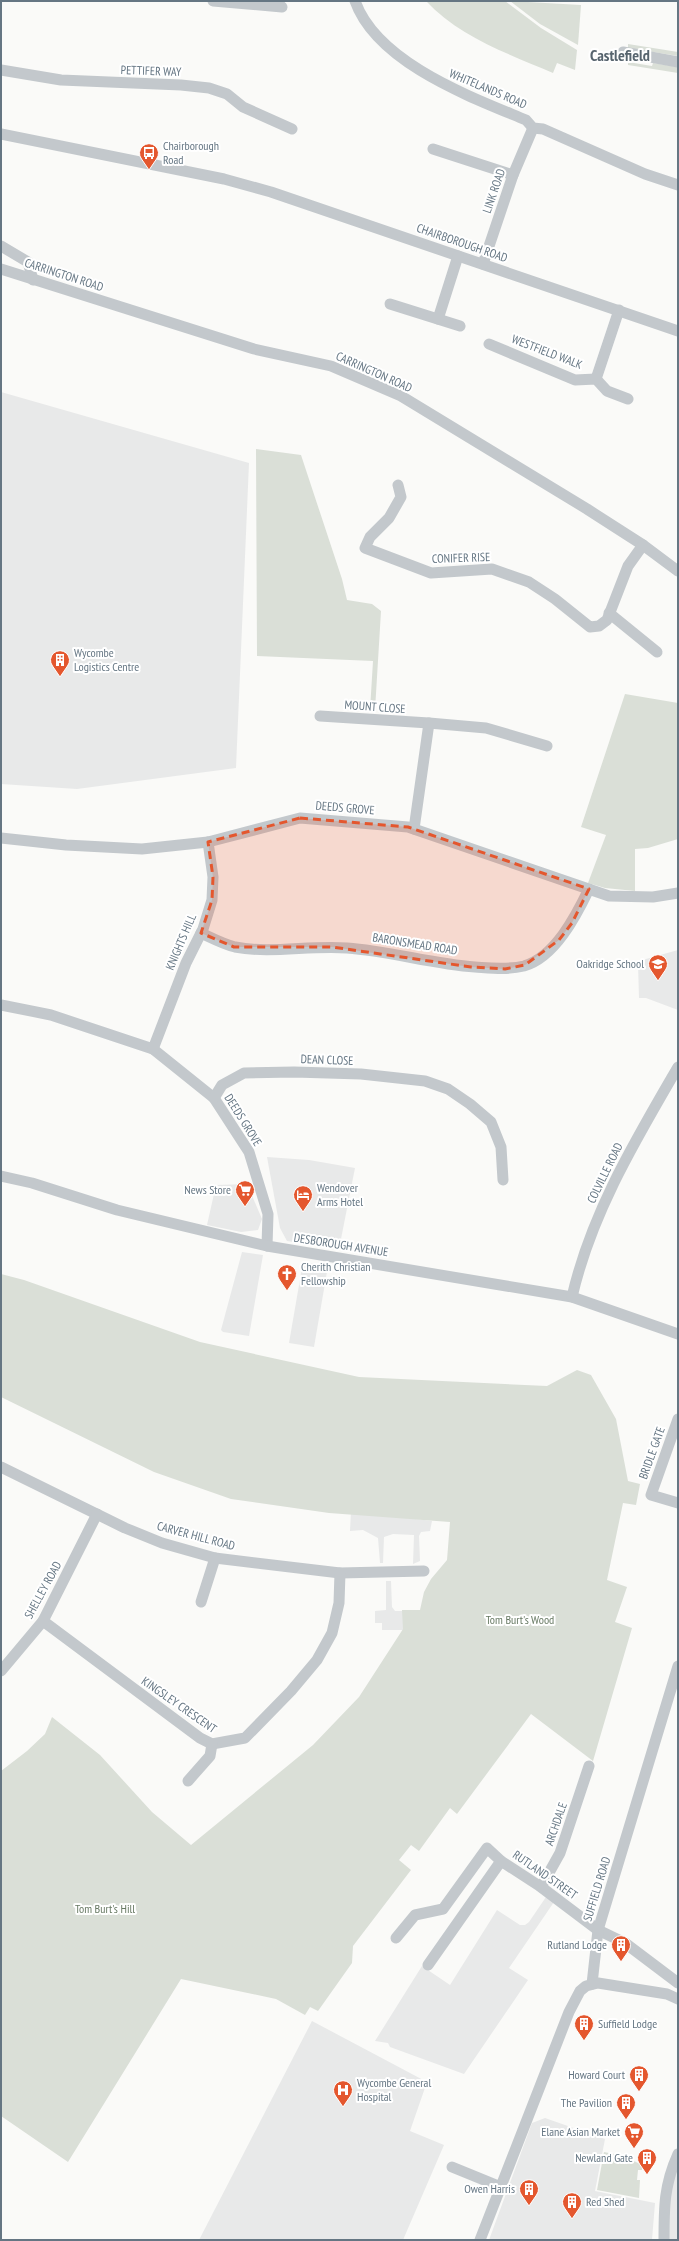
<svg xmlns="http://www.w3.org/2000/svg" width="679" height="2241" viewBox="0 0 679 2241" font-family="'PT Sans Narrow',sans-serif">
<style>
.built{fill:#e8e9e9}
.green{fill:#dadfd7}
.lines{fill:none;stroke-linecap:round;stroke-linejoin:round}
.minor{stroke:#c3c8cc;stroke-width:11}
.marked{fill:#e4572e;fill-opacity:0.2;stroke:#e4572e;stroke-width:3;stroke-dasharray:8 5;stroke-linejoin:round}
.labels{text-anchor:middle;stroke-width:4;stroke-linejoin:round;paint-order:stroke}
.street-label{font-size:12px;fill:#657683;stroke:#fff}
.poi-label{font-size:12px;fill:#657683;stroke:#fff;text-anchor:end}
.park-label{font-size:12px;fill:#687a64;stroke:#fff}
.district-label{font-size:16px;font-weight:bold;fill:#57646e;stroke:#fff}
</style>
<rect width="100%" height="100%" fill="#fafaf8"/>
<!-- built -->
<g class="built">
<path d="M1,392L249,463L236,768L77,789L1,784Z"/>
<path d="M678,950V1010L646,998H639L638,964L646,959Z"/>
<path d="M267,1157L309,1160L355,1168L339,1249L287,1241L280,1228Z"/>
<path d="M247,1184L262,1219L258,1230L241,1232L207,1225L216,1185Z"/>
<path d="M242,1252L263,1255L249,1336L223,1332L221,1330Z"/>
<path d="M303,1262L328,1266L314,1347L289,1343Z"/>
<path d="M351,1511L432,1521L430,1531L421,1532L419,1536L420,1561L413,1564L414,1535L393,1534L384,1537L383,1563H380L378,1538L363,1530L350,1531Z"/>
<path d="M386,1581H391L392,1607L395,1611H403V1630H382V1623H375V1611L386,1610Z"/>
<path d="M546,1897L554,1902L509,1968L528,1980L464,2074L390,2047L388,2043L375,2041L422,1966L450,1985L497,1910L520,1925H525L529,1922Z"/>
<path d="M312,2021L427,2082L410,2131L444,2145L403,2240H199Z"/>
<path d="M545,2118L605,2139L595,2191L655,2203L652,2240H489L532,2123Z"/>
<path d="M678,2163V2240H669L668,2193Z"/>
</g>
<!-- green -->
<g class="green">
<path d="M426,1H505L541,28L577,50L575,70L557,63L553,73C509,54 459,37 426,1Z"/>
<path d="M510,1L581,5L578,45L540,24Z"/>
<path d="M628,44L678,52V56L628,48Z"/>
<path d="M628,62L652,66L653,63L678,67V73L628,65Z"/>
<path d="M256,449L301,455L342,579L347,600L372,604L381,611L375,710H370L373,661L257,656Z"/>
<path d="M625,694L678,703V839L648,848L635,849V891L605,888L588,883L606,835L581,827Z"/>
<path d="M1,1274L24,1280L200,1342L359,1377L547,1386L577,1370L591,1375L616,1419L628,1481L640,1484L636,1505L623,1503L607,1580L627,1587L615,1622L632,1628L593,1761L531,1714L457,1814L450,1808L419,1851L411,1845L399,1860L411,1870L353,1946L352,1963L318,2011L310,2007L305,2015L276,1999L181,1979L68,2162L1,2116V1771L27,1751L45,1734L52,1717L100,1755L152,1812L191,1845L313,1745L359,1697L403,1629L402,1610H420L424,1592L431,1579L447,1560L450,1522L329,1513L231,1499L154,1472L1,1397Z"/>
<path d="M604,2152L624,2156L642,2165V2170H638L637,2180H640L639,2198L597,2190Z"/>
</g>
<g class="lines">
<!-- minor -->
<g class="minor">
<path d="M213,1L282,7"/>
<path d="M355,1C377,63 471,97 526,120L533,128L543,129L645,174L678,185"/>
<path d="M623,52L678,62"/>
<path d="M1,70L61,80L181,85L209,88L227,94L243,107L292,129"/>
<path d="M1,134L224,179L271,192L678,331"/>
<path d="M433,149L513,175"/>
<path d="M1,246L28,262L33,280"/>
<path d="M483,264L513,175L533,128"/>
<path d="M1,269L254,349L331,366L401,396L587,509L643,545L678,571"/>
<path d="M390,304L460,326"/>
<path d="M438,319L458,256"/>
<path d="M489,344L575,380L596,379L607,391L628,399"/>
<path d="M596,379L619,310"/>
<path d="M398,485L401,497L389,518L370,537L365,548L431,573L492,569L529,582L555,599L590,627L599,626L607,620L628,566L643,545"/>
<path d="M609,613L657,652"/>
<path d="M320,716L429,723"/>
<path d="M414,829L429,723L486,728L547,746"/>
<path d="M1,838L66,845L142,849L208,842L300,818L408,827L609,896L653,897L678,893"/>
<path d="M201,933C212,938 223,944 235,947C271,954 310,945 347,948C390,951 432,964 475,967C491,968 508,970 524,966C555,957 576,916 589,889"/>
<path d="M1,1005L51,1015L153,1049L214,1098L249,1152L268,1214L267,1246"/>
<path d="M153,1049L186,963L203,929L212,900L213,877L208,842"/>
<path d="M214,1098L222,1085L244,1073L294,1072L361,1074L425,1081L448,1089L470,1104L491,1122L501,1147L503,1180"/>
<path d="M1,1176L32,1183L117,1210L267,1246L572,1297L678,1334"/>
<path d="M572,1297C591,1214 635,1141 678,1067"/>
<path d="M678,1419L651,1495L678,1503"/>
<path d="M1,1467L125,1528L162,1543L215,1558L340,1573L424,1571"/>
<path d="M201,1602L215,1558"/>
<path d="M43,1621L200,1738L212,1744L245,1738L291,1691L317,1660L332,1633L339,1603L340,1573"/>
<path d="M1,1671L43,1621L97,1514"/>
<path d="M188,1781L210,1756L212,1744"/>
<path d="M541,1887L560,1853L589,1766"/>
<path d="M396,1938L415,1915L443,1909L487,1848L501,1861"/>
<path d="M428,1965L501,1861L541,1887L598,1930L625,1943L678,1983"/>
<path d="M592,1984L598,1930L678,1666"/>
<path d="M452,2167L501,2187"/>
<path d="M480,2240L569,2012L580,1991L586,1986L598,1983L667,1994L678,1999"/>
<path d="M664,2240C664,2207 664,2185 678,2154"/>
</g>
</g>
<!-- marked area -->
<path class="marked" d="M300,818L408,827L589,889L572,923L559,940L525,965L505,969L471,967L332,947H234L201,933L212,900L213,877L208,842Z"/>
<!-- icons -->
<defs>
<symbol id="bus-pin" viewBox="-11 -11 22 30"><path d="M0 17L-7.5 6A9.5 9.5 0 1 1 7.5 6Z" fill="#e4572e" stroke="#fff"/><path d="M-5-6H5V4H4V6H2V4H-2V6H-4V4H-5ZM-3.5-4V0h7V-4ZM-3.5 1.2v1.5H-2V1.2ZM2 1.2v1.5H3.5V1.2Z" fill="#fff"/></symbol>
<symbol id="building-pin" viewBox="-11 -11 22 30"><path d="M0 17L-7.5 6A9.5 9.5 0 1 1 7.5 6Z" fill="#e4572e" stroke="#fff"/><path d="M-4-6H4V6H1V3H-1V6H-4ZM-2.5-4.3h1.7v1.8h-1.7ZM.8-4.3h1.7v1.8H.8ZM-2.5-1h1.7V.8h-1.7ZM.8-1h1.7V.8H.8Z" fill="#fff"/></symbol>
<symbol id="school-pin" viewBox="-11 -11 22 30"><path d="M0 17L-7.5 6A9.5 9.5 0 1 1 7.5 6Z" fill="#e4572e" stroke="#fff"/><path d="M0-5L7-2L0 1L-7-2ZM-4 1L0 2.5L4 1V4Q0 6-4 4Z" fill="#fff"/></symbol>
<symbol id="supermarket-pin" viewBox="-11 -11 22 30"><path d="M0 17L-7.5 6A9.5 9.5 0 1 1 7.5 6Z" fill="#e4572e" stroke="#fff"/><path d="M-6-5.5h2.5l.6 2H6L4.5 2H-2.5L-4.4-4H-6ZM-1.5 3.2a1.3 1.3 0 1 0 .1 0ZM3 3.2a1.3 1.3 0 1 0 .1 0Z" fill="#fff"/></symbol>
<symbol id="hotel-pin" viewBox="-11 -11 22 30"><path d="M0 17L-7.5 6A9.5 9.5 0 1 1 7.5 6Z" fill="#e4572e" stroke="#fff"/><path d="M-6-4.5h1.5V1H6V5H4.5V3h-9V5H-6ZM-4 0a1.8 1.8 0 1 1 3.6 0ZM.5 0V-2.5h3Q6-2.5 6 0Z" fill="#fff"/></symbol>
<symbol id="church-pin" viewBox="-11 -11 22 30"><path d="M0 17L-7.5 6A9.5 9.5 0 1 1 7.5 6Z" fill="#e4572e" stroke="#fff"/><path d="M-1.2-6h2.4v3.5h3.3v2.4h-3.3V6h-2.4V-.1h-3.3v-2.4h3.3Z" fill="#fff"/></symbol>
<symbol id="hospital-pin" viewBox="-11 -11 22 30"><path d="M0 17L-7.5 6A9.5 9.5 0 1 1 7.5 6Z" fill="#e4572e" stroke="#fff"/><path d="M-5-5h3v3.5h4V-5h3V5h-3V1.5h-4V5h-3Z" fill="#fff"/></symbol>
</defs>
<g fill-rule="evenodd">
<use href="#bus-pin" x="138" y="142" width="22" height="30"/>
<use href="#building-pin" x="49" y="649" width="22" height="30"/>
<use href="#school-pin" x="647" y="953" width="22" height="30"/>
<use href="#supermarket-pin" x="234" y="1179" width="22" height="30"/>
<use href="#hotel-pin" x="292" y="1184" width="22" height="30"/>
<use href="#church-pin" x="276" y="1263" width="22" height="30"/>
<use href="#building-pin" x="610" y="1934" width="22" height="30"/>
<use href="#building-pin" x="573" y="2013" width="22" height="30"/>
<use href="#building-pin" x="628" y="2064" width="22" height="30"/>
<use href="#hospital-pin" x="332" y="2079" width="22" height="30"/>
<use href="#building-pin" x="615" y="2092" width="22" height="30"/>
<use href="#supermarket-pin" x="623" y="2121" width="22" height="30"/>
<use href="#building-pin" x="636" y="2147" width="22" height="30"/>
<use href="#building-pin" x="518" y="2178" width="22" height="30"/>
<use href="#building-pin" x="561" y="2191" width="22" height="30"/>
</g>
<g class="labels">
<!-- street labels -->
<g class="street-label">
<text transform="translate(151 71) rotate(2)" y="4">PETTIFER WAY</text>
<text transform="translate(488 89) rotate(23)" y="4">WHITELANDS ROAD</text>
<text transform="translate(494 191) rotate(-71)" y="4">LINK ROAD</text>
<text transform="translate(462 243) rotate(19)" y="4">CHAIRBOROUGH ROAD</text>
<text transform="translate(64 275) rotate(18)" y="4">CARRINGTON ROAD</text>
<text transform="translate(547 352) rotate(21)" y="4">WESTFIELD WALK</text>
<text transform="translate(374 372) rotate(24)" y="4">CARRINGTON ROAD</text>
<text transform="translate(461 558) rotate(-2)" y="4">CONIFER RISE</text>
<text transform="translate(375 707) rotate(4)" y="4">MOUNT CLOSE</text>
<text transform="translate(345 808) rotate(5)" y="4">DEEDS GROVE</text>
<text transform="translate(181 942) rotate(-67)" y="4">KNIGHTS HILL</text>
<text transform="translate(415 944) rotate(9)" y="4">BARONSMEAD ROAD</text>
<text transform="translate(327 1060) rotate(2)" y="4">DEAN CLOSE</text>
<text transform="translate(243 1120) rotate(58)" y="4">DEEDS GROVE</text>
<text transform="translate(605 1173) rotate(-64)" y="4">COLVILLE ROAD</text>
<text transform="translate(341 1245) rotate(9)" y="4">DESBOROUGH AVENUE</text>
<text transform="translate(652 1453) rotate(-70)" y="4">BRIDLE GATE</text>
<text transform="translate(196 1536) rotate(15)" y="4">CARVER HILL ROAD</text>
<text transform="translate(43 1590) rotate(-61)" y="4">SHELLEY ROAD</text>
<text transform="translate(179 1705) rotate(35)" y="4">KINGSLEY CRESCENT</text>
<text transform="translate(556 1824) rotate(-71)" y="4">ARCHDALE</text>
<text transform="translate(545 1875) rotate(35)" y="4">RUTLAND STREET</text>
<text transform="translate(597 1889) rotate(-73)" y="4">SUFFIELD ROAD</text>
</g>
<!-- poi labels -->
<g class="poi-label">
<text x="163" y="150" text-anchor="start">Chairborough<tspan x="163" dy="14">Road</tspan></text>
<text x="74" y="657" text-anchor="start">Wycombe<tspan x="74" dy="14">Logistics Centre</tspan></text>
<text x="644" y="968">Oakridge School</text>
<text x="317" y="1192" text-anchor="start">Wendover<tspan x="317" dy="14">Arms Hotel</tspan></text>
<text x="231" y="1194">News Store</text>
<text x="301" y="1271" text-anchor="start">Cherith Christian<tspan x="301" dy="14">Fellowship</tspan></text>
<text x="607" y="1949">Rutland Lodge</text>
<text x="598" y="2028" text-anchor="start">Suffield Lodge</text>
<text x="625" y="2079">Howard Court</text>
<text x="357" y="2087" text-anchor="start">Wycombe General<tspan x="357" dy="14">Hospital</tspan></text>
<text x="612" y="2107">The Pavilion</text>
<text x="620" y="2136">Elane Asian Market</text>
<text x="633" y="2162">Newland Gate</text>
<text x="515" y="2193">Owen Harris</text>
<text x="586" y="2206" text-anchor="start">Red Shed</text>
</g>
<!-- park labels -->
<g class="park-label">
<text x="520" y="1624">Tom Burt's Wood</text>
<text x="105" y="1913">Tom Burt's Hill</text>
</g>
<!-- district labels -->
<g class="district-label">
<text x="620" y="61">Castlefield</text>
</g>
</g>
<!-- border -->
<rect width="679" height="2241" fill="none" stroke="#657683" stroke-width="4"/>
</svg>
